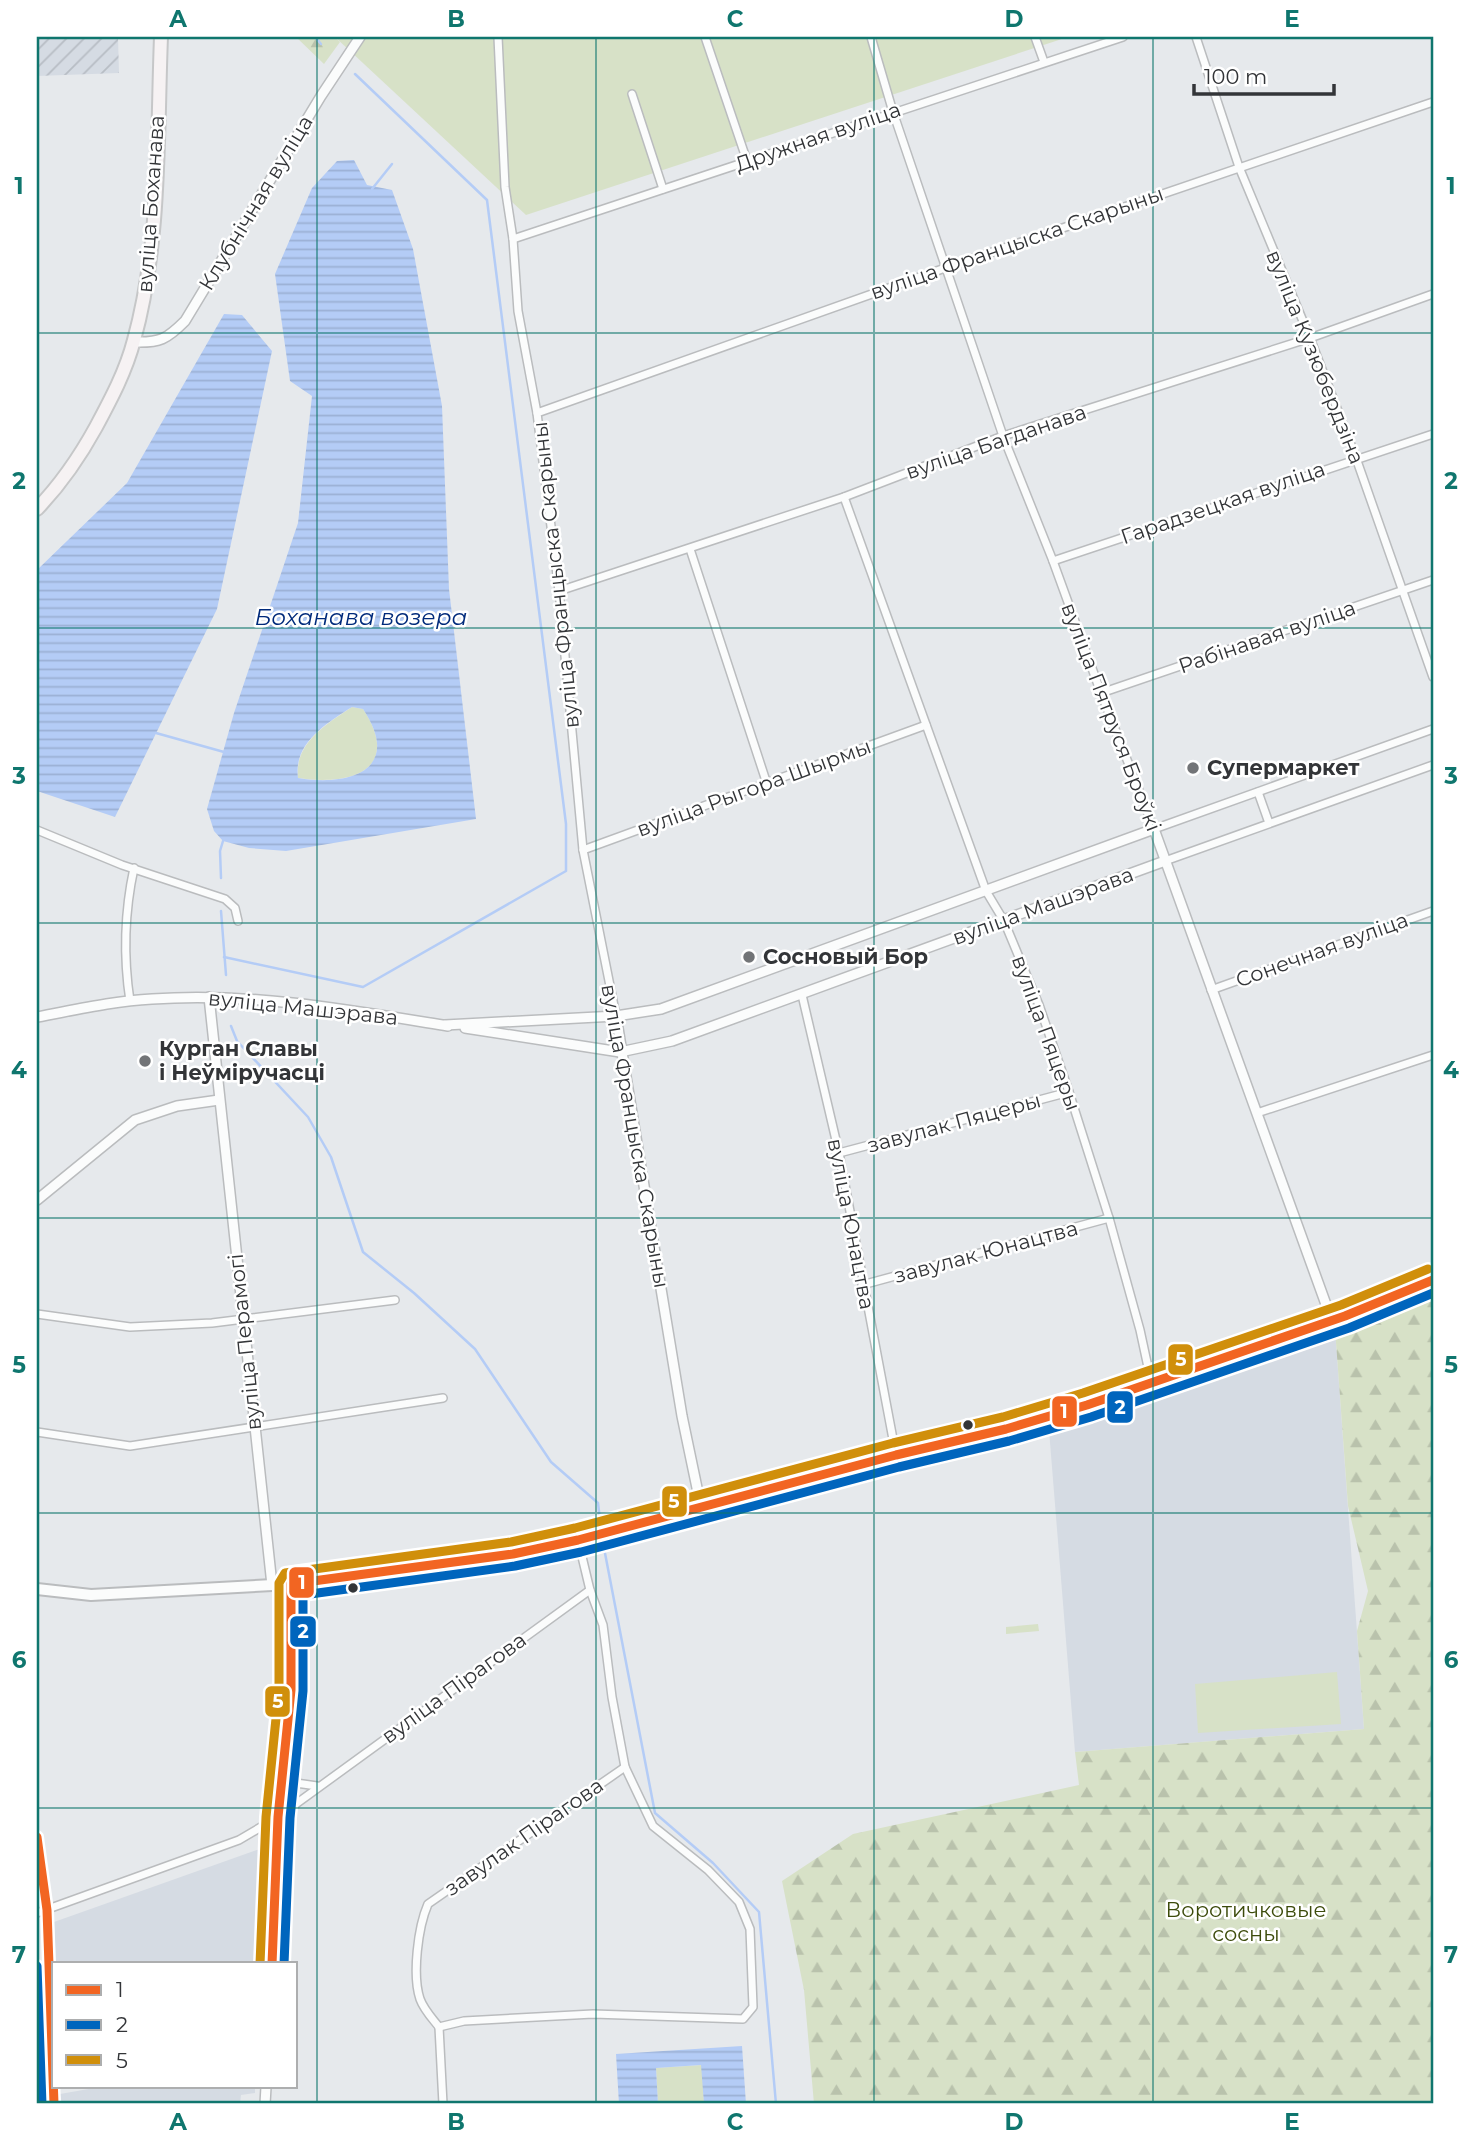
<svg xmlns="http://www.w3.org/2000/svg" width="1470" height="2141" viewBox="0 0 1470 2141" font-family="Montserrat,sans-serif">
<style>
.built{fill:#d5dbe3}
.industrial{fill:url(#industrial-furrows)}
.grass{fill:#d7e1c7}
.forest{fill:url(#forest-firs)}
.water{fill:url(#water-rules);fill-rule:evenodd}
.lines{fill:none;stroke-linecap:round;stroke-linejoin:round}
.stream{stroke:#b4ccf6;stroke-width:2.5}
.minor-casing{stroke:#babcbe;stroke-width:10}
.tertiary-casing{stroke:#babcbe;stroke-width:12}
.secondary-casing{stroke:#babcbe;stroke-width:14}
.primary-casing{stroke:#c6c7c8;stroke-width:16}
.minor{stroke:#fbfcfc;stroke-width:7}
.tertiary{stroke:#fbfcfc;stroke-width:9}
.secondary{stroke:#fbfcfc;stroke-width:10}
.primary{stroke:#f6f2f3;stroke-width:12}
.bus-1-casing{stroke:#fff;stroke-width:14}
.bus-2-casing{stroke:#fff;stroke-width:14}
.bus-3-casing{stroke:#fff;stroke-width:14}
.bus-1{stroke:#f26522;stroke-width:9}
.bus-2{stroke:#0065bd;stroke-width:9}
.bus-3{stroke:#d08f0b;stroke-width:9}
.grid{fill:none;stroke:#0f766e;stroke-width:2;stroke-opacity:0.55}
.poi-dot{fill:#727477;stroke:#fff;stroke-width:2.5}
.bus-dot{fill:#333538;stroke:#fff;stroke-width:2.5}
.labels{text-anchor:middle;stroke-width:5;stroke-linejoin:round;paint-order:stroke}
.street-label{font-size:21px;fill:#333538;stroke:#fff}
.poi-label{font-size:21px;font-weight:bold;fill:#333538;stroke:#fff;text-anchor:start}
.park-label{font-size:21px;fill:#3c4b0b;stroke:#fff}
.water-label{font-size:23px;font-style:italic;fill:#002a7b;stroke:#fff}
.line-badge{stroke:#fff;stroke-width:2.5}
.badge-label{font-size:19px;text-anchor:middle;font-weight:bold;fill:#fff}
.neatline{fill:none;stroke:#0f766e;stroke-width:2.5}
.grid-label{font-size:23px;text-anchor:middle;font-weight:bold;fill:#0f766e}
</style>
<defs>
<pattern id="industrial-furrows" width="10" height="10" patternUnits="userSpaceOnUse" patternTransform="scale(1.75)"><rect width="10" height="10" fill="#d5dbe3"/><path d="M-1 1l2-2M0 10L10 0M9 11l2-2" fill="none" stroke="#b7bdc4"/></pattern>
<pattern id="forest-firs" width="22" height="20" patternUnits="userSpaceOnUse" patternTransform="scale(1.75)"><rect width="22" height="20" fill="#d7e1c7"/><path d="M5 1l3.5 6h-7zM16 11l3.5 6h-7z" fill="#b9c2ac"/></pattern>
<pattern id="water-rules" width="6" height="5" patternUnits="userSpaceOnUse" patternTransform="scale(1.75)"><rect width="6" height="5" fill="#b4ccf6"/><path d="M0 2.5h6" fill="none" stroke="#9bb0d4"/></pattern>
</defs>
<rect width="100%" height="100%" fill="#e6e9ec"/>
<!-- built -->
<g class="built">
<path d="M1335,1329L1364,1729L1075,1752L1049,1430Z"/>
<path d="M265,1847L260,1964H56L54,1922Z"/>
<path d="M100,2087H255V2093L241,2095L240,2104H62L60,2094Z"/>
</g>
<!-- industrial -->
<path class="industrial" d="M37,37H118L119,73L37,76Z"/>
<!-- grass -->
<g class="grass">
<path d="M335,37H1068L526,215Z"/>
<path d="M352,707L363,709C403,770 351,786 298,778C294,743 327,724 352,707Z"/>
<path d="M1038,1624L1039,1631L1006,1634V1627Z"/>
<path d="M1337,1672L1341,1724L1198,1733L1195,1684Z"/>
<path d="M702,2065L704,2104H658L656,2068Z"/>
</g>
<!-- forest -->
<g class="forest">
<path d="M296,37H335L340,42L324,64Z"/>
<path d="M1433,1291V2104H814L804,1990L782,1881L853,1834L1079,1785L1075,1752L1364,1729L1357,1631L1368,1591L1348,1506L1335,1329Z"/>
</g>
<!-- water -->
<g class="water">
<path d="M354,160L367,185L392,190L413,249L442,406L449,589L476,819L286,851L249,848L223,841L214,831L207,809L234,713L298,523L312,396L290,381L275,274L312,188L337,161ZM352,707L363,709C403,769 351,787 298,778C293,743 327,723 352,707Z"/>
<path d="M224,314L242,315L272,351L217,609L115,817L37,791V570L127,483Z"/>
<path d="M742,2046L746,2104H704L701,2065L656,2068L658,2104H619L616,2054Z"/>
</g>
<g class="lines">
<!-- stream -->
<g class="stream">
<path d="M315,37L321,44"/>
<path d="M372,189L392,164"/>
<path d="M156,733L224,752"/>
<path d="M221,878L220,851L223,841"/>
<path d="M221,911L226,975"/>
<path d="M224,957L363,987L566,871V824L487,200L355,74"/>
<path d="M231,1026L237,1041L308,1117L331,1157L363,1252L414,1293L475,1349L551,1462L598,1503L600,1520"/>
<path d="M604,1548L655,1813L713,1863L759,1912L776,2104"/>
</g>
<defs>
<g id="minor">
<path d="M498,37L505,187L513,239L518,311L537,413"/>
<path d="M705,37L747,161"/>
<path d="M871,37L893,112L1003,436L1053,561L1101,693L1154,829L1433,729"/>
<path d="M1035,37L1044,62"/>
<path d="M1196,37L1239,167L1310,338L1356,458L1433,677"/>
<path d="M632,94L663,189"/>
<path d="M513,239L1123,37"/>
<path d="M844,497L986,891L1004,921L1039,1005L1069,1092L1109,1218L1140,1330L1151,1381"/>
<path d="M690,549L767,784"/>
<path d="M1053,561L1433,434"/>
<path d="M559,591L844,497L1003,436L1310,338L1433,294"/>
<path d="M1101,693L1433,580"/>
<path d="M1258,792L1269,823"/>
<path d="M37,830L122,865L225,899L235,908L238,921"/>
<path d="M583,850L926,725"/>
<path d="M1165,861L1433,765"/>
<path d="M1211,990L1433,911"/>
<path d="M802,995L839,1153L896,1455"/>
<path d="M130,1001C123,955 124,914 134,868"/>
<path d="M616,1016L583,850L559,591L537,413L945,268L1433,102"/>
<path d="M1257,1113L1433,1055"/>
<path d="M839,1153L1069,1092"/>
<path d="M862,1285L1109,1218"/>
<path d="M37,1314L130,1327L212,1323L395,1300"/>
<path d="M37,1432L130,1446L443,1398"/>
<path d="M283,1772L296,1783L317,1786"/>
<path d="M37,1913L239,1840L278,1817L590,1590L578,1540"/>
<path d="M439,2027L464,2021L593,2014L743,2019L753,2007L750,1929L739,1902L708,1870L653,1826L625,1767L612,1697L603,1625L590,1590"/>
<path d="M439,2027C432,2018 424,2010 420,1999C412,1975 418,1927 428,1904L625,1767"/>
<path d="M439,2027L443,2104"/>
</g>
<g id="tertiary">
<path d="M134,342C160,343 167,339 185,321L321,96L360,37"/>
<path d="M209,997L272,1585"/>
<path d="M616,1016L682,1416L701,1507"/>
<path d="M37,1017C75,1010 113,1001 152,999C252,992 350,1010 448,1026"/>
<path d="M445,1025L616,1016L661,1009L1154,829L1332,1321"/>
<path d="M465,1028L620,1052L672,1041L1165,861"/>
<path d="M37,1200L135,1120L177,1106L219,1100"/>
<path d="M37,1837L47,1910L54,2104"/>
<path d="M272,1964L278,1817L291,1690V1584"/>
<path d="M265,2104L266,2087"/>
</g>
<path id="secondary" d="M37,1589L91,1595L291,1584L432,1567L513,1554L578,1540L896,1455L1006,1429L1087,1405L1345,1316L1433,1280"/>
<path id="primary" d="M37,509C61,484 79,458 96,427C111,399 126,371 134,340C161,242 157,137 161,37"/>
</defs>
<!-- minor casing -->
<use href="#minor" class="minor-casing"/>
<!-- tertiary casing -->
<use href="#tertiary" class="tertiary-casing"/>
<!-- secondary casing -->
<use href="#secondary" class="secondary-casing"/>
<!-- primary casing -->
<use href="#primary" class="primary-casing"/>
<!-- minor -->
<use href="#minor" class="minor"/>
<!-- tertiary -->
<use href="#tertiary" class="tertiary"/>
<!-- secondary -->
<use href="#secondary" class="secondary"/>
<!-- primary -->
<use href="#primary" class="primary"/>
<defs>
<g id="bus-1">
<path d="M37,1837L47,1910L54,2104"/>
<path d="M272,1964L278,1817L291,1690V1584L513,1554L578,1540L896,1455L1006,1429L1087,1405L1345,1316L1433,1280"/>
</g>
<g id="bus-2">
<path d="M284,1964L290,1818L303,1691V1595L515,1566L581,1552L899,1467L1009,1441L1091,1417L1349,1328L1433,1293"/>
<path d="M37,1966L42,2104"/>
</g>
<path id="bus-3" d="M260,1964L266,1817L279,1689V1583L285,1573L511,1542L575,1528L893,1443L1003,1417L1083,1393L1341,1305L1428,1269"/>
</defs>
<!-- bus-1 casing -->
<use href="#bus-1" class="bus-1-casing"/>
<!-- bus-2 casing -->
<use href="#bus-2" class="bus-2-casing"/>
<!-- bus-3 casing -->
<use href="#bus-3" class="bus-3-casing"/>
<!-- bus-1 -->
<use href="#bus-1" class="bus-1"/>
<!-- bus-2 -->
<use href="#bus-2" class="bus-2"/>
<!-- bus-3 -->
<use href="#bus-3" class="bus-3"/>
</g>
<!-- grid -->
<path class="grid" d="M317,37V2104M596,37V2104M874,37V2104M1153,37V2104M37,333H1433M37,628H1433M37,923H1433M37,1218H1433M37,1513H1433M37,1808H1433"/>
<!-- markers -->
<g class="poi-dot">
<circle cx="1193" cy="768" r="7"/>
<circle cx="749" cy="957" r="7"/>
<circle cx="145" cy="1061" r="7"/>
</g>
<g class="bus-dot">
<circle cx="968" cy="1425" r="6"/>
<circle cx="353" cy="1588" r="6"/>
</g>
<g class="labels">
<!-- street labels -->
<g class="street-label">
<text transform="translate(818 137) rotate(-19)" y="7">Дружная вуліца</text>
<text transform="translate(256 203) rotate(-59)" y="7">Клубнічная вуліца</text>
<text transform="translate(151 204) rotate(-86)" y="7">вуліца Боханава</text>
<text transform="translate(1017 243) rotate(-19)" y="7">вуліца Францыска Скарыны</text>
<text transform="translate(1315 357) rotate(68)" y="7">вуліца Кузюбердзіна</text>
<text transform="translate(996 442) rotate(-19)" y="7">вуліца Багданава</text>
<text transform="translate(1223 503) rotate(-19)" y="7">Гарадзецкая вуліца</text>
<text transform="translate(556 575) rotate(-96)" y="7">вуліца Францыска Скарыны</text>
<text transform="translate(1267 637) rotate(-19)" y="7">Рабінавая вуліца</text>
<text transform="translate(1111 717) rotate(69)" y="7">вуліца Пятруся Броўкі</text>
<text transform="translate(754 788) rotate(-20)" y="7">вуліца Рыгора Шырмы</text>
<text transform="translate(1043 906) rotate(-20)" y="7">вуліца Машэрава</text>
<text transform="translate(1322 950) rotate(-20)" y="7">Сонечная вуліца</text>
<text transform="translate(303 1008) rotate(6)" y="7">вуліца Машэрава</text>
<text transform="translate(1046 1033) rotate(70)" y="7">вуліца Пяцеры</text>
<text transform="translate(954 1123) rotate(-15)" y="7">завулак Пяцеры</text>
<text transform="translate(635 1136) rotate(80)" y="7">вуліца Францыска Скарыны</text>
<text transform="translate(851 1224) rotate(79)" y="7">вуліца Юнацтва</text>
<text transform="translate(986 1252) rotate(-15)" y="7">завулак Юнацтва</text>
<text transform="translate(245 1342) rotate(-96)" y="7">вуліца Перамогі</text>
<text transform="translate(454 1688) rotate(-36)" y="7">вуліца Пірагова</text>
<text transform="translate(524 1837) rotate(-35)" y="7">завулак Пірагова</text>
</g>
<!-- poi labels -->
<g class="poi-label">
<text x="1207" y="775">Супермаркет</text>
<text x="763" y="964">Сосновый Бор</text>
<text x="159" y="1056">Курган Славы<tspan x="159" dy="24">і Неўміручасці</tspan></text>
</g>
<!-- park labels -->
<g class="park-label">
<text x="1246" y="1917">Воротичковые<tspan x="1246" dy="24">сосны</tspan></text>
</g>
<!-- water labels -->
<g class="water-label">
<text x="361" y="625">Боханава возера</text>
</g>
</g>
<g class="line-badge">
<rect x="1167" y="1343" width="27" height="33" rx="7" fill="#d08f0b"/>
<rect x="1106" y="1390" width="28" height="34" rx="7" fill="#0065bd"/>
<rect x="1051" y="1395" width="27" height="33" rx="7" fill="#f26522"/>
<rect x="661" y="1485" width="27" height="33" rx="7" fill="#d08f0b"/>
<rect x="288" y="1566" width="27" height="33" rx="7" fill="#f26522"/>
<rect x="289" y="1615" width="28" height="33" rx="7" fill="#0065bd"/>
<rect x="264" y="1685" width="27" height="33" rx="7" fill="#d08f0b"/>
</g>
<g class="badge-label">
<text x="1181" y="1366">5</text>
<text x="1120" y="1414">2</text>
<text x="1064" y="1418">1</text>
<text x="674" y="1508">5</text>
<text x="302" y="1589">1</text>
<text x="303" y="1638">2</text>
<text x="278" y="1708">5</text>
</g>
<!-- border -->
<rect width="1470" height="2141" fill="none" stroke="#ffffff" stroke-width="77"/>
<!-- legend -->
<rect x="52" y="1962" width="245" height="126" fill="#ffffff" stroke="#adaeaf" stroke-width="2"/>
<rect x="66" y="1985" width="35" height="10" fill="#f26522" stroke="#adaeaf" stroke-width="2"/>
<text x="116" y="1997" font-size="21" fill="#333538">1</text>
<rect x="66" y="2020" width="35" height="10" fill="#0065bd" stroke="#adaeaf" stroke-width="2"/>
<text x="116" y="2032" font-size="21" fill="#333538">2</text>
<rect x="66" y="2055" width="35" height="10" fill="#d08f0b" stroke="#adaeaf" stroke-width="2"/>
<text x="116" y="2068" font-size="21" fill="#333538">5</text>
<!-- scale -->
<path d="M1194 84v10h140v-10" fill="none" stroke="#333538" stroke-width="3.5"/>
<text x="1204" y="84" font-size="21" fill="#333538" stroke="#ffffff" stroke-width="5" paint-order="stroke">100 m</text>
<rect x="38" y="38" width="1394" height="2064" class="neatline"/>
<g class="grid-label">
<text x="178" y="27">A</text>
<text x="456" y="27">B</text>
<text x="735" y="27">C</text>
<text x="1014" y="27">D</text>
<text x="1292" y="27">E</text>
<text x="19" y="194">1</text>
<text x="1451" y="194">1</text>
<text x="19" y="489">2</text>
<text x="1451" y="489">2</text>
<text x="19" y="784">3</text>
<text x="1451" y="784">3</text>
<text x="19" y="1078">4</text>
<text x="1451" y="1078">4</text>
<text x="19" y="1373">5</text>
<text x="1451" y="1373">5</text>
<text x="19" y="1668">6</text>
<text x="1451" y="1668">6</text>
<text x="19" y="1963">7</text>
<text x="1451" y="1963">7</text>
<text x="178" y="2130">A</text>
<text x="456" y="2130">B</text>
<text x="735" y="2130">C</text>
<text x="1014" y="2130">D</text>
<text x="1292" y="2130">E</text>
</g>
</svg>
